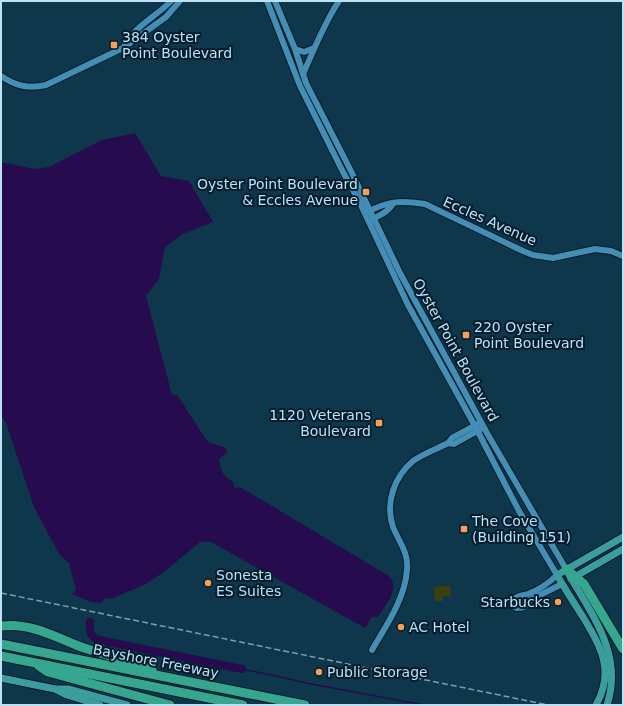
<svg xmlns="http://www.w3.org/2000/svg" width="624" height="706" viewBox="0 0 624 706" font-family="'DejaVu Sans',sans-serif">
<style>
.green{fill:#3c410b}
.water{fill:#260b4e}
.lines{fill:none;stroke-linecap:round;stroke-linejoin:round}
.stream{stroke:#260b4e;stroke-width:1.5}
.river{stroke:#260b4e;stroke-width:8}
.minor-casing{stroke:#061d29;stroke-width:8}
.major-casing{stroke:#061d29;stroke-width:9}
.highway-casing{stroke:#061d29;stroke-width:11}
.minor{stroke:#448eb5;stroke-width:6}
.major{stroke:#3c9d9e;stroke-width:7}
.highway{stroke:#36a78e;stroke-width:9}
.rail{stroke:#7a9fb4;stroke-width:1.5;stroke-dasharray:6 3;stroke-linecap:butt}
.poi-dot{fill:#fd9c56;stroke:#001d2d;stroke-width:1.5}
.labels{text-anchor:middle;stroke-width:4;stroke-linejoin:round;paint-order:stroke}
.poi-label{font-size:14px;fill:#bee1f6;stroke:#001d2d;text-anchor:start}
.street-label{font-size:14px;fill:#bee1f6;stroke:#001d2d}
</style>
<rect width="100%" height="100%" fill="#0f374b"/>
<!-- green -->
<path class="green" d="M450,586L451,596H443V601H435L434,587Z"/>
<!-- water -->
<path class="water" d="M135,133L161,176L189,181L213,222L183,234L165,247L159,279L146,296L172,395L178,396L205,438L210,443L226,448L227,452L219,460C220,470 224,477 233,482L235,488L240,487L389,576C401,589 385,605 378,617H372L365,628L211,542H200L165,571L146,584L111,599L106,598L100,603L91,602L72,594L76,590L69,563L59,554L34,507L6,423L1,415V162L34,169L49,167L102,140Z"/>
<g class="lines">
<!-- stream -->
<path class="stream" d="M242,669L272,675L306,683L424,705"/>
<!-- river -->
<path class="river" d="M90,622C89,631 90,636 99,640L242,669"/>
<defs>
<g id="minor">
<path d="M267,1L300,86L343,172L359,201L408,305L475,426L519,511L557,575C549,583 538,590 528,594C522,596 518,595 513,600V606L517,608C523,608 528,606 530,600L562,584"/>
<path d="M275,1L295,49L306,83L350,169L400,273L487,433L566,569"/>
<path d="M125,45C135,26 157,16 171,1"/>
<path d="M295,49L304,52L314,48"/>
<path d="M303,74C314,50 324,23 339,1"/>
<path d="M1,76C16,86 28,89 46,85L123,48L166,17L180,1"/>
<path d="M367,212C389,201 400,200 425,204L523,251L533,255L553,258L595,249L611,251L623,256"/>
<path d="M371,220C380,215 388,212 393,204"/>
<path d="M448,443L454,444L481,429"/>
<path d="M372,650C386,626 405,599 407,570C409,553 399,542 393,527C385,503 394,477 413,461C424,453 437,449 448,443L452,438L478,424"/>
</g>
<g id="major">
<path d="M567,571C591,614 624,654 607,705"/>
<path d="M571,579L623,549"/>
<path d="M1,678L55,689L67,695L100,705"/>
<path d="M57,689H68L127,705"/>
<path d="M596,705C615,671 601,647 583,617C574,603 565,589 557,575L623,537"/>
</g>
<g id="highway">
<path d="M566,569L584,584L623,649"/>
<path d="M1,626C31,622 57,638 84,648C107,655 130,662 152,670"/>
<path d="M1,644L305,705"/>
<path d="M1,656L243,705"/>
<path d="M39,666L48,672L170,705"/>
</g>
</defs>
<!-- minor casing -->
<use href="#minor" class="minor-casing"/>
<!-- major casing -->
<use href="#major" class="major-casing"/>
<!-- highway casing -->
<use href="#highway" class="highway-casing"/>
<!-- minor -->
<use href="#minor" class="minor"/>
<!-- major -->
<use href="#major" class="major"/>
<!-- highway -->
<use href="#highway" class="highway"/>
<!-- rail -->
<path class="rail" d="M1,593L548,705"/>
</g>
<!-- markers -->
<g class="poi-dot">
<rect x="110" y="41" width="8" height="8" rx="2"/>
<rect x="362" y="188" width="8" height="8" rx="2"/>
<rect x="462" y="331" width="8" height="8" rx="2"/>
<rect x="375" y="419" width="8" height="8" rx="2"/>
<rect x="460" y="525" width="8" height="8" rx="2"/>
<circle cx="208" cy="583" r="4"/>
<circle cx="558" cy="602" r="4"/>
<circle cx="401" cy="627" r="4"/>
<circle cx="319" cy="672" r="4"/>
</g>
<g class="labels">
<!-- poi labels -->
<g class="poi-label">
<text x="122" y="42">384 Oyster<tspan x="122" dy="16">Point Boulevard</tspan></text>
<text x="358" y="189" text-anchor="end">Oyster Point Boulevard<tspan x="358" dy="16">&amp; Eccles Avenue</tspan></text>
<text x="474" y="332">220 Oyster<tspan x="474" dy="16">Point Boulevard</tspan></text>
<text x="371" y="420" text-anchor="end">1120 Veterans<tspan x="371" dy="16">Boulevard</tspan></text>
<text x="472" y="526">The Cove<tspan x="472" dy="16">(Building 151)</tspan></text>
<text x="216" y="580">Sonesta<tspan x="216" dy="16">ES Suites</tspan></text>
<text x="550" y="607" text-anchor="end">Starbucks</text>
<text x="409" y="632">AC Hotel</text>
<text x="327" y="677">Public Storage</text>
</g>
<!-- street labels -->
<g class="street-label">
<text transform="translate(490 221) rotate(24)" y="5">Eccles Avenue</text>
<text transform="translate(456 350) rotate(61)" y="5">Oyster Point Boulevard</text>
<text transform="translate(156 661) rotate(11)" y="5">Bayshore Freeway</text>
</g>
</g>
<!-- border -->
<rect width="624" height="706" fill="none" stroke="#bee1f6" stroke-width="4"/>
</svg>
